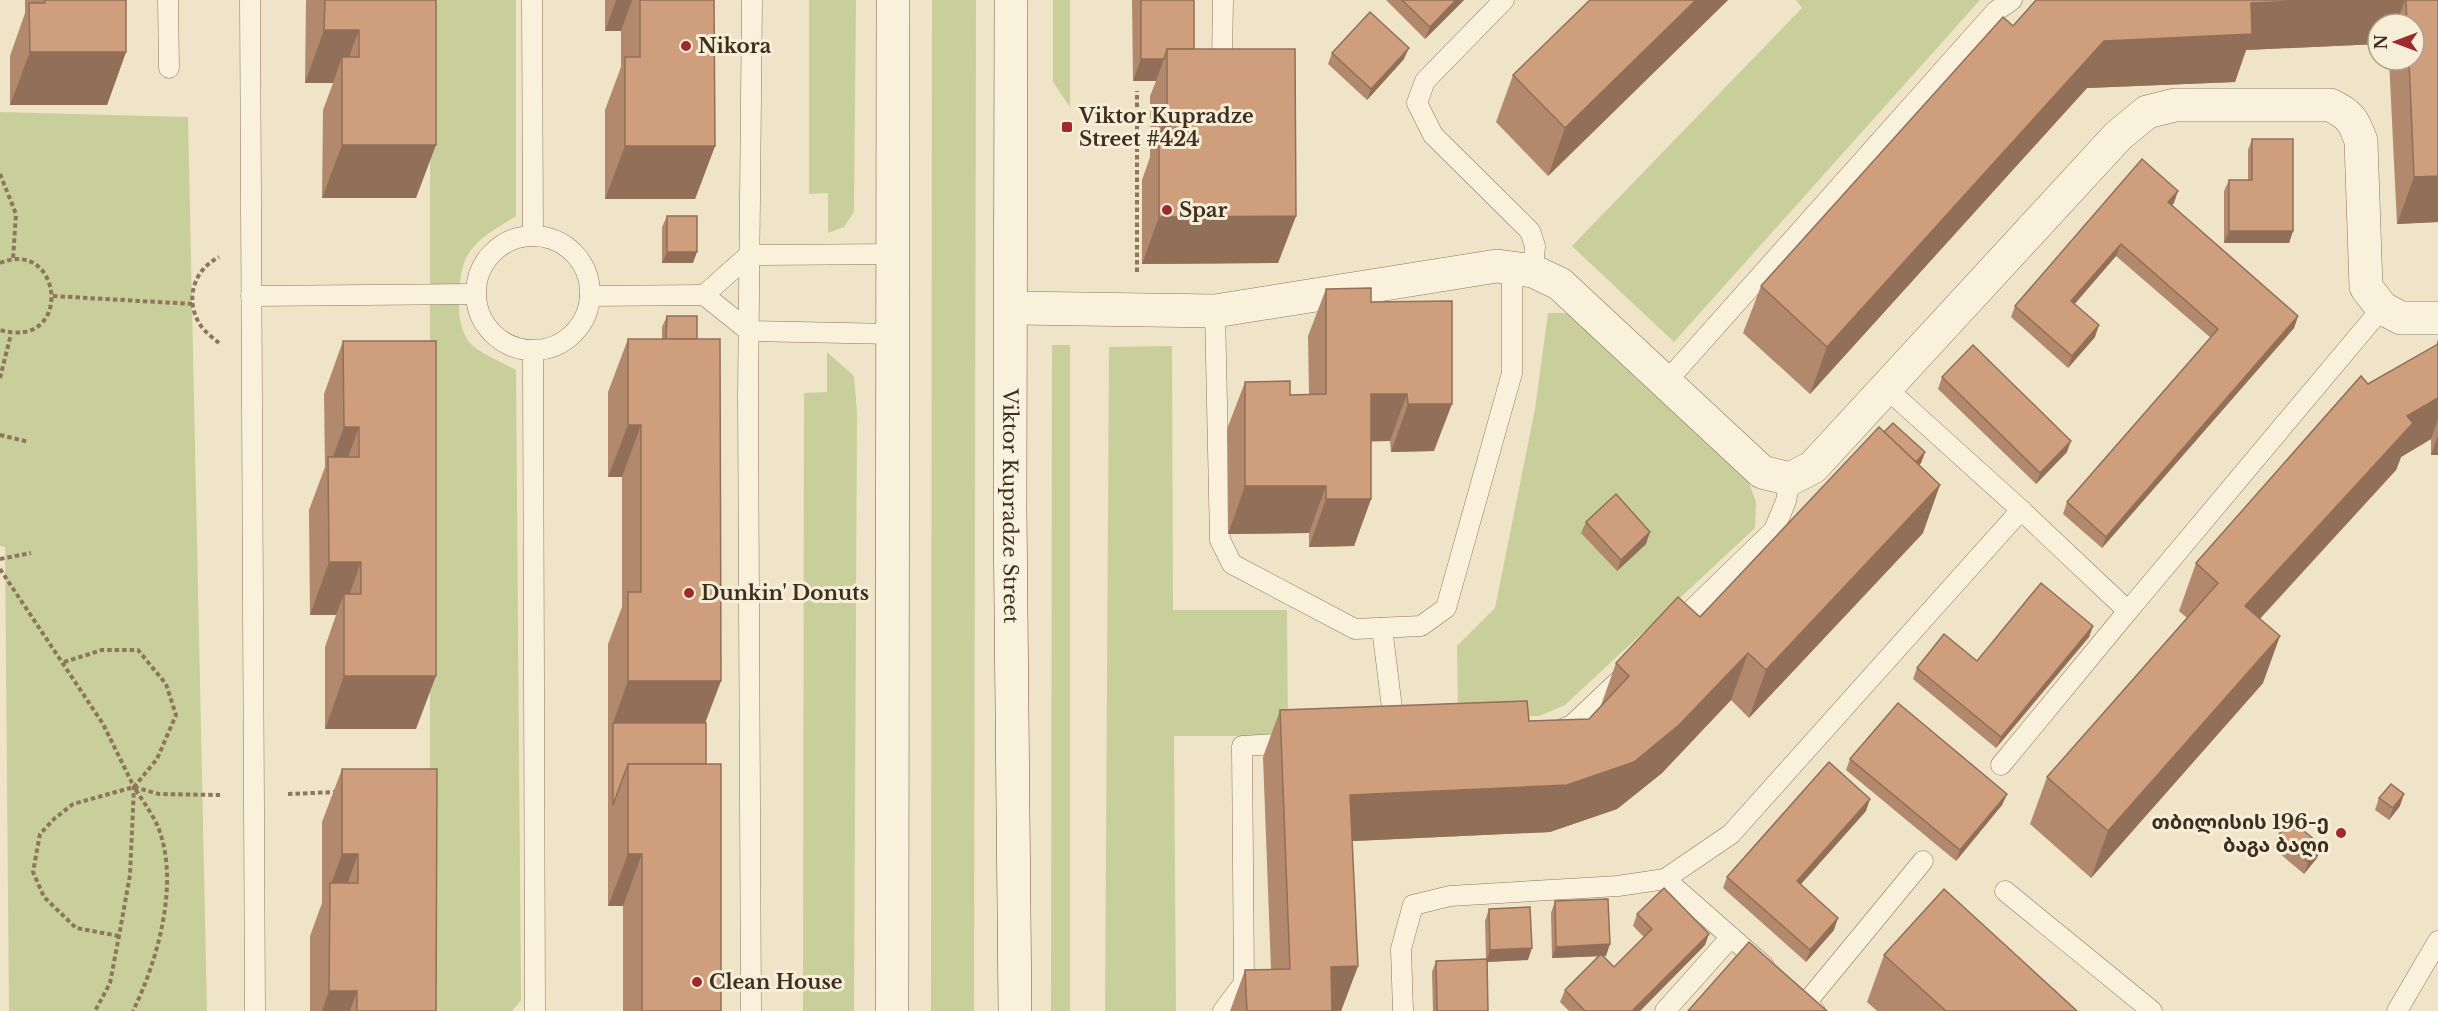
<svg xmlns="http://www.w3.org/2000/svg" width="2438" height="1011" viewBox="0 0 2438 1011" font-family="'Libre Baskerville','Noto Sans Georgian',serif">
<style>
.green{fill:#c9cf9b}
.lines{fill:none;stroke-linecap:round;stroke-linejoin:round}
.service-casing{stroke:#8d765c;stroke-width:21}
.minor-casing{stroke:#8d765c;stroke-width:34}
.secondary-casing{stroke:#6f573f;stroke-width:34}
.path{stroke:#8d765c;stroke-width:4;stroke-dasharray:4.5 3;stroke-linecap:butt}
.service{stroke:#faf1dc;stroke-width:20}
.minor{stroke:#faf1dc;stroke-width:33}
.secondary{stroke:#faf1dc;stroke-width:33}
.wall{fill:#b2896c}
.shaded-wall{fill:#916f58}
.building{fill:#cf9f7d;stroke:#916f58;stroke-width:1.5}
.poi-dot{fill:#9e2a2b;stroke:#f7eed8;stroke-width:2}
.labels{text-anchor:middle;stroke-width:6;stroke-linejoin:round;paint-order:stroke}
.poi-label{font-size:20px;font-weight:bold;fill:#3d2e20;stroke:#f7eed8;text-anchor:start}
.street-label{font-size:20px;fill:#3d2e20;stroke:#f7eed8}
</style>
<rect width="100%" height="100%" fill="#f0e4c8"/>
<!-- green -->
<g class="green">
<path d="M430,0H516V216C471,244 459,250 459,306C459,319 462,335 472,345C483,355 502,362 516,370L521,1000L512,1011H430Z"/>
<path d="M809,0H856L854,212L844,227L828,233V193L809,194Z"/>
<path d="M932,0H976L974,1011H931Z"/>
<path d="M1053,0H1070V107L1053,82Z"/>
<path d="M1796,0H1980L1674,342L1572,246L1802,8Z"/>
<path d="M0,112L188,117L207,1011H9L5,547L0,546Z"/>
<path d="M1548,313H1574L1749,483L1756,502L1755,528L1565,705L1539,716L1458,718L1457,646L1495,608L1535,409Z"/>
<path d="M1052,345H1070V1011H1051Z"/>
<path d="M1172,346L1173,610H1287L1288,736H1174L1176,1011H1105L1109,347Z"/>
<path d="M827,352L854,376L857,412L854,1011H803L804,393L827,392Z"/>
</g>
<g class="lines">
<defs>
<g id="service">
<path d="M168,0L169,68"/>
<path d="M250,0L255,1011"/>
<path d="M532,0L533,235"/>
<path d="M1504,0L1425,81L1417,103L1433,135L1530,231L1535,246L1533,271"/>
<path d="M1222,62L1223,0"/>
<circle cx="533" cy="293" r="57"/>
<path d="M704,295L749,255L894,254"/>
<path d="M251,296L475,294"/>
<path d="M590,296L704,295L749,331L893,334"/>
<path d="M1215,311L1220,540L1232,564L1355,629L1421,626L1446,608L1512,373V268"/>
<path d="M533,352L535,1011"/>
<path d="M1666,382L1996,11L2012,0"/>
<path d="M1886,388L2021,510L2128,611L2382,308"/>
<path d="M1382,628L1395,732"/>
<path d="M1673,628L1774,530L1786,501L1790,479"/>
<path d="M1557,731L1572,725L1624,676"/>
<path d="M2001,765L2128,611"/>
<path d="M1665,879L1764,966"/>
<path d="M2005,891L2152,1011"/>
<path d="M751,1011L748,394L752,0"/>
<path d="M1223,1011L1244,983L1242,746L1294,743"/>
<path d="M1403,1011L1401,949L1413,905L1450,896L1618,886L1665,879L1731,834L2021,510"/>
<path d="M1665,1011L1731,937"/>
<path d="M1815,1011L1806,1003L1923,861"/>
<path d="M2397,1011L2438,941"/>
</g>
<path id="minor" d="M1011,308L1215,311L1497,266L1533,271L1560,284L1762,472L1790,479L1813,467L2118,136L2147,112L2175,105H2330C2350,114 2354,121 2361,141L2366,287L2382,308L2401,318H2438"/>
<g id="secondary">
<path id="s1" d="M1011,0L1010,510L1015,1011"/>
<path d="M892,1011L893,0"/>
</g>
</defs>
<!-- service casing -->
<use href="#service" class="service-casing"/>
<!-- minor casing -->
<use href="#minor" class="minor-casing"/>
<!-- secondary casing -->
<use href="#secondary" class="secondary-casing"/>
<!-- path -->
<g class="path">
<path d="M0,174L16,214L13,259"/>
<path d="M0,263C63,237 74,351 0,330"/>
<path d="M1137,272V91"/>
<path d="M53,296L193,304"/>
<path d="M219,343C213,338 205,332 201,326C184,301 193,270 219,257"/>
<path d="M0,378L11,334"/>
<path d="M0,435L29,442"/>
<path d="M0,559L31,553"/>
<path d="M0,569L103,724L134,787L130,875L119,936L110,983L95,1011"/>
<path d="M64,662L102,650H138L166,684L176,715L157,759L134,787C142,800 152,813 158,827C180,882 158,960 133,1011"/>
<path d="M288,794L337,792"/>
<path d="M119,936L76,928L44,897L33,872L40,834L54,819L73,804L134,787L159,794L220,795"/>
</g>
<!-- service -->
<use href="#service" class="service"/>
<!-- minor -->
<use href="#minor" class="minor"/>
<!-- secondary -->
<use href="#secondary" class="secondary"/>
</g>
<!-- wall -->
<g class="wall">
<path d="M25,0H126V52L107,105H10V56L25,13Z"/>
<path d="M306,0H436L416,198H322L323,110L333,83H305Z"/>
<path d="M605,0H714L715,146L695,199H605V110L621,67V31H605Z"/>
<path d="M1132,0H1194V49L1296,216L1278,263L1142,264V180L1150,157V96L1156,81H1133Z"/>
<path d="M1386,0H1464L1425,39Z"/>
<path d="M1728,0L1548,176L1496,122L1513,75Z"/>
<path d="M2036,0H2438V222L2397,224L2389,60H2414V24H2378V44L2246,50L2235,82L2087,88L1810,394L1743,333L1761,286L2013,26Z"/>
<path d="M1332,53L1404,59L1367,100L1328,64Z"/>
<path d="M2252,139L2293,231L2289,243H2224V191L2229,180H2248V150Z"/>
<path d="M2174,203L2172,205L2298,316L2294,328L2102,548L2063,514L2067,502L2211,338L2116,256L2074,304L2095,337L2068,368L2011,317L2015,306Z"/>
<path d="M667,216L693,263H662V227Z"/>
<path d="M1326,289L1371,302L1434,451L1391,452L1390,441H1371V499L1354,546L1309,547V533L1228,534L1227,429L1245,382L1290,395L1309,394L1308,336Z"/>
<path d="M667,316L697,339L706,723V764L721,1011H623V906H608V644L622,607V477H608V392L628,339H662V327Z"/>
<path d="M2438,339V455H2431V439L2401,457L2396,470L2260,619L2263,683L2091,878L2030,824L2047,777L2187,618L2179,611L2196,563L2368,384L2436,345Z"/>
<path d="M343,341L416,729H325V647L336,615H310L309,510L325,467L324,394Z"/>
<path d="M1942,377L2067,452L2036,484L1938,389Z"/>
<path d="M1884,432L1925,452L1921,463L1919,465L1923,533L1749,718L1731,700L1662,773L1617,809L1550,832L1352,841L1358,966L1341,1011H1230L1245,970L1271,969L1263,757L1280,710L1529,721L1589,719L1600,708L1616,663L1700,617Z"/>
<path d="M1586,522L1646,544L1617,571L1581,533Z"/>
<path d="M2093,626L2089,637L1996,748L1913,679L1917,668L1977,661Z"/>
<path d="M1850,759L2007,794L2002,805L1956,861L1846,770Z"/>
<path d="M342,769L436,1011H310V936L322,903V822Z"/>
<path d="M2379,798L2400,806L2389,820L2375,810Z"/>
<path d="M1866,811L1801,884L1834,930L1806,962L1723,888L1727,877Z"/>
<path d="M2277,836L2317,858L2304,874L2273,848Z"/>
<path d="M1555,901L1606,956H1603L1614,967L1644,937L1633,926L1637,914L1705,945L1640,1011H1569L1560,1002L1565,990L1598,956L1552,958L1551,913Z"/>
<path d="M1489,909L1528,960L1487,962L1488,1011H1433L1432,972L1436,961L1486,959L1485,921Z"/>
<path d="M1884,955L2077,1011H1877L1867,1002Z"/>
</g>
<!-- shaded-wall -->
<g class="shaded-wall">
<path d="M616,0H632L621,31H605Z"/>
<path d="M1456,0H1464L1425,39L1430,27Z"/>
<path d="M1696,0H1728L1548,176L1565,128Z"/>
<path d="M2324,0H2405L2396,24H2378V44L2246,50L2235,82L2087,88L1810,394L1827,347L2104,41L2251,3Z"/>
<path d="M324,30H359L342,76V57L333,83H305Z"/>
<path d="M1409,48L1404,59L1367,100L1371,89Z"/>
<path d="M30,52H126L107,105H10Z"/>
<path d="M1141,59H1164L1156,81H1133Z"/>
<path d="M1167,113H1176L1159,158V135Z"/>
<path d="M342,145H436L416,198H322Z"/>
<path d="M625,146H715L695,199H605Z"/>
<path d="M2438,176V222L2397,224L2414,177Z"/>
<path d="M2178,191L2174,203L2164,214L2168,202Z"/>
<path d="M1296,216L1278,263L1142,264L1159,217Z"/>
<path d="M2229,231H2293L2289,243H2224Z"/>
<path d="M2121,244L2116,256L2067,313L2071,301Z"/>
<path d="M667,252H697L693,263H662Z"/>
<path d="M2298,316L2294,328L2102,548L2106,537Z"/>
<path d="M2099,325L2095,337L2068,368L2072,356Z"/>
<path d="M1371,394H1407L1390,441L1353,442Z"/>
<path d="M2438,398V419L2431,439L2401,457L2396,470L2228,653L2245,606L2407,416Z"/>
<path d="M1408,404H1452L1434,451L1391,452Z"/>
<path d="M628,425H641L622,477H608Z"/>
<path d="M344,427H359L340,480L328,470Z"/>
<path d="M2438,435V455H2431Z"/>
<path d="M2071,441L2067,452L2036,484L2040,473Z"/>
<path d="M1925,452L1921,463L1906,480L1910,468Z"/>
<path d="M1940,485L1923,533L1749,718L1766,670Z"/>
<path d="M1245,486H1326L1309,533L1228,534Z"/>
<path d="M1326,499H1371L1354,546L1309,547Z"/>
<path d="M1650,532L1646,544L1617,571L1621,560Z"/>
<path d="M329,562H361L344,610V594L336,615H310Z"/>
<path d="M2093,626L2089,637L1996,748L2001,737Z"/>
<path d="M2280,636L2263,683L2091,878L2108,831Z"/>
<path d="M1748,653L1731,700L1662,773L1617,809L1550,832L1333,842L1350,795L1679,725Z"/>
<path d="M344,676H436L416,729H325Z"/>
<path d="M628,681H721L701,734L613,723Z"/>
<path d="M2007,794L2002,805L1956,861L1960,850Z"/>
<path d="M2404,794L2400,806L2389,820L2393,808Z"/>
<path d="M1870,799L1866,811L1793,893L1797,881Z"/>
<path d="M2322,846L2317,858L2304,874L2308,862Z"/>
<path d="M342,854H358L339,907L330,887Z"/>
<path d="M628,854H642L623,906H608Z"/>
<path d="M1838,918L1834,930L1806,962L1810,950Z"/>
<path d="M1709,934L1705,945L1640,1011H1632Z"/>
<path d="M1610,944L1606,956L1552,958L1556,947Z"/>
<path d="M1532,948L1528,960L1486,962L1490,950Z"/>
<path d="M1358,966L1341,1011H1315L1331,967Z"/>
<path d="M329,991H357L350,1011H322Z"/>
</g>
<!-- building -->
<g class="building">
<path d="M45,0H126V52H30L29,3H45Z"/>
<path d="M325,0H436V145H342V57H359V30H324Z"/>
<path d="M640,0H714L715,146H625V57H640Z"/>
<path d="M1141,0H1194V49H1167L1164,59H1141Z"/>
<path d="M1402,0H1456L1430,27Z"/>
<path d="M1590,0H1696L1565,128L1513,75Z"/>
<path d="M2036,0H2324L2251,3L2252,34L2104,41L1827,347L1761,286L2003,17L2013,26Z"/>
<path d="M2406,0H2438V176L2414,177L2409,60H2414V24H2407Z"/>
<path d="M1370,12L1409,48L1371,89L1332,53Z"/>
<path d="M1167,49H1295L1296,216L1159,217V132H1176V113H1167Z"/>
<path d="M2252,139H2293V231H2229V180H2252Z"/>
<path d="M2142,159L2178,191L2168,202L2298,316L2106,537L2067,502L2218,329L2121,244L2071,301L2099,325L2072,356L2015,306Z"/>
<rect x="667" y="216" width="30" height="36"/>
<path d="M1371,288V302L1452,301V404H1408L1407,394H1371V499H1326V486H1245V382L1290,381V395L1326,394V289Z"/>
<path d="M667,316H697V339H666Z"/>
<path d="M628,339H720L721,681H628V592H641V425H628Z"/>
<path d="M343,341H436V676H344V594H361V562H329L328,457H359V427H344Z"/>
<path d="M2438,344V398L2407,416L2413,423L2245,606L2280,636L2108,831L2047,777L2218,583L2196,563L2361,376L2368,384Z"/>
<path d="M1973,345L2071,441L2040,473L1942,377Z"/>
<path d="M1893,423L1925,452L1916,462L1884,432Z"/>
<path d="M1879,427L1940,485L1766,670L1748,653L1679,725L1634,762L1567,785L1350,795L1358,966L1331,967L1332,1011H1247L1245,970L1290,969L1280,710L1527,701L1529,721L1589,719L1629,676L1616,663L1678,597L1700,617Z"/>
<path d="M1616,494L1650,532L1621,560L1586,522Z"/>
<path d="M2041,583L2093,626L2001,737L1917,668L1944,634L1977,661Z"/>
<path d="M1898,703L2007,794L1960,850L1850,759Z"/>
<path d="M613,723H706V764H628L613,805Z"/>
<path d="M1829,762L1870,799L1797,881L1838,918L1810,950L1727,877Z"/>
<path d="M628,764H721V1011H642V854H628Z"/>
<path d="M342,769H437L436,1011H357V991H329L330,883H358V854H342Z"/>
<path d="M2391,784L2404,794L2393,808L2379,798Z"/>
<path d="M2292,821L2322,846L2308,862L2277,836Z"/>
<path d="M1664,888L1709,934L1632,1011H1585L1565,990L1601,954L1614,967L1652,929L1637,914Z"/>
<path d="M1944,889L2077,1011H1946L1884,955Z"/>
<path d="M1608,899L1610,944L1556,947L1555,901Z"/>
<path d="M1530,907L1532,948L1490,950L1489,909Z"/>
<path d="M1749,942L1827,1011H1688Z"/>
<path d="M1487,959L1488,1011H1437L1436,961Z"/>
</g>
<!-- markers -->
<g class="poi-dot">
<circle cx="686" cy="46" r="6"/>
<rect x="1061" y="121" width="12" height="12" rx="3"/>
<circle cx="1167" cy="210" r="6"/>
<circle cx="689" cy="593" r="6"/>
<circle cx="2341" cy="833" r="6"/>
<circle cx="697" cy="982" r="6"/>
</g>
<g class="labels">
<!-- poi labels -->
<g class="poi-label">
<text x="698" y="53">Nikora</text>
<text x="1079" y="123">Viktor Kupradze<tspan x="1079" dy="23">Street #424</tspan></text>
<text x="1179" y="217">Spar</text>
<text x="701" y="600">Dunkin' Donuts</text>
<text x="2329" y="829" text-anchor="end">თბილისის 196-ე<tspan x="2329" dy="23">ბაგა ბაღი</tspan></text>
<text x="709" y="989">Clean House</text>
</g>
<!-- street labels -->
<g class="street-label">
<text dy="7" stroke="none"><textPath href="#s1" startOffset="506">Viktor Kupradze Street</textPath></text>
</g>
</g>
<!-- north arrow -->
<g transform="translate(2396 42) rotate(270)"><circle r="28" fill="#f7eed8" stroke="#ada18e" stroke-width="1.5"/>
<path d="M0-4.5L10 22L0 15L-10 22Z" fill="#9e2a2b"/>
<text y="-9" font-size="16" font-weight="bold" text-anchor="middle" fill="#3d2e20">N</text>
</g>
</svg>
